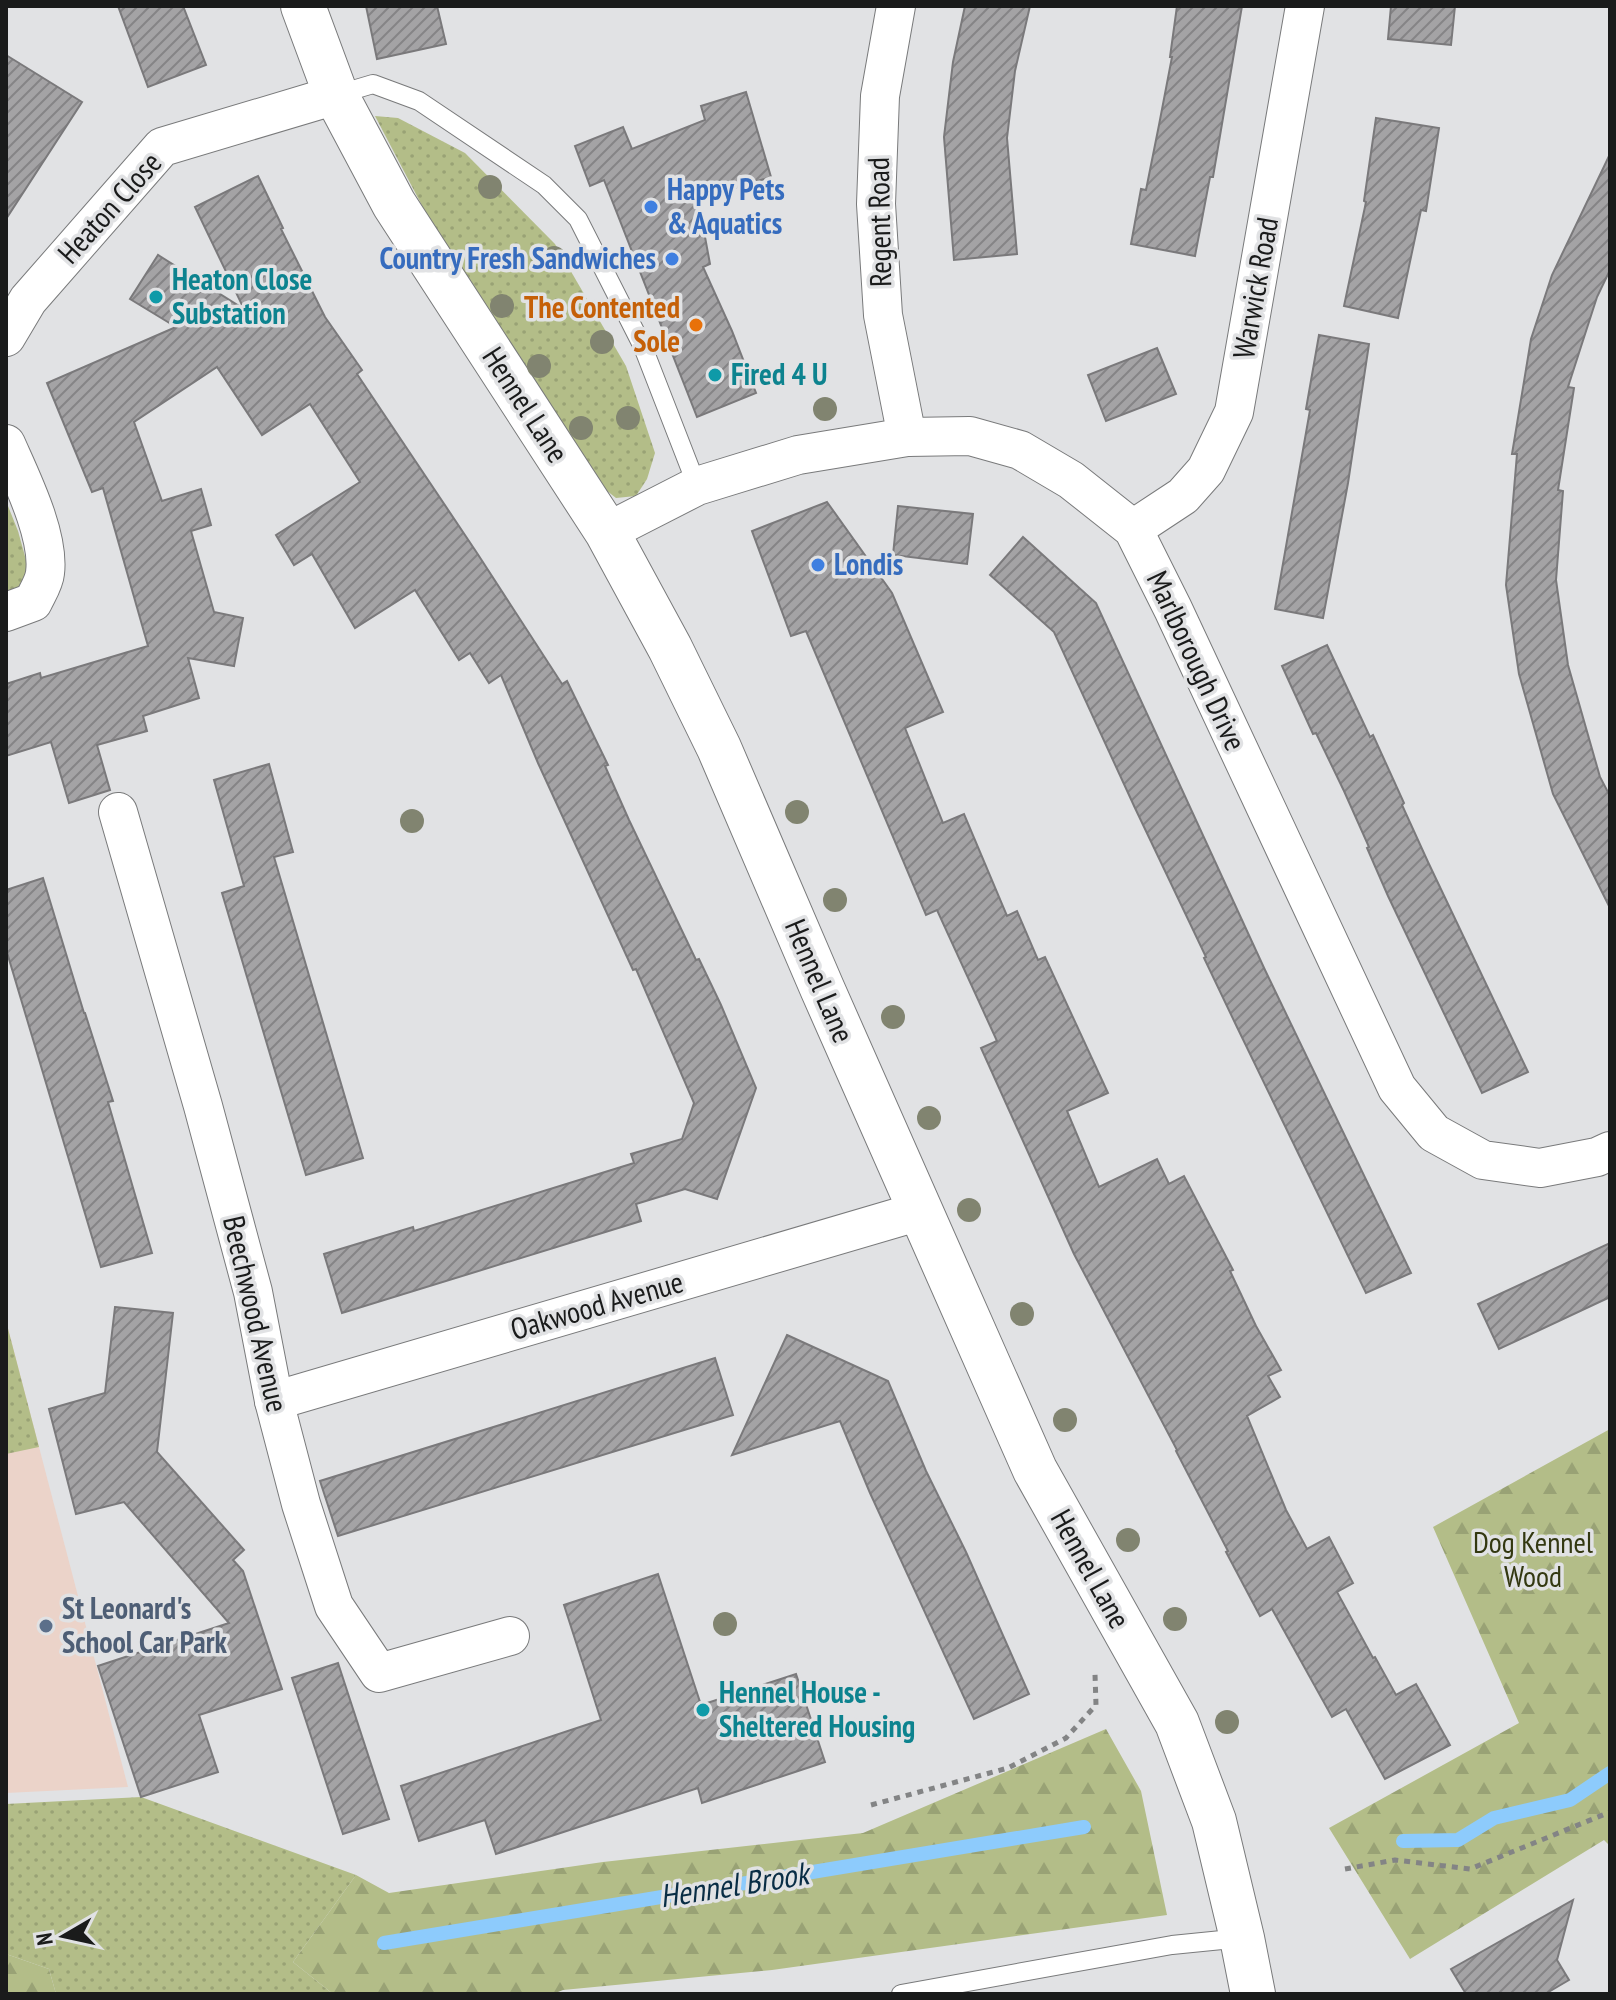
<svg xmlns="http://www.w3.org/2000/svg" width="1616" height="2000" viewBox="0 0 1616 2000" font-family="'PT Sans Narrow',sans-serif">
	<style>
		.education { fill: #ebd3c9 }
		.green { fill: url(#green-dots) }
		.forest { fill: url(#forest-firs) }
		.lines { fill: none; stroke-linecap: round; stroke-linejoin: round }
		.stream { stroke: #8dcbfc; stroke-width: 14 }
		.building { fill: url(#building-hatch); stroke: #7a797b; stroke-width: 2 }
		.service-casing { stroke: #797a7b; stroke-width: 20 }
		.minor-casing { stroke: #797a7b; stroke-width: 40 }
		.secondary-casing { stroke: #797a7b; stroke-width: 46 }
		.path { stroke: #838485; stroke-width: 5; stroke-dasharray: 6 6; stroke-linecap: butt }
		.service { stroke: #fff; stroke-width: 18 }
		.minor { stroke: #fff; stroke-width: 38 }
		.secondary { stroke: #fff; stroke-width: 44 }
		.tree { fill: #818470 }
		.shop-dot { fill: #3f7fe0; stroke: #e1e2e4; stroke-width: 3 }
		.culture-dot { fill: #0f9aa8; stroke: #e1e2e4; stroke-width: 3 }
		.food-dot { fill: #e8710a; stroke: #e1e2e4; stroke-width: 3 }
		.service-dot { fill: #5c6f8a; stroke: #e1e2e4; stroke-width: 3 }
		.labels { text-anchor: middle; stroke-width: 7; stroke-linejoin: round; paint-order: stroke }
		.shop-label { font-size: 30px; font-weight: bold; fill: #366cbe; stroke: #e1e2e4; text-anchor: start }
		.street-label { font-size: 30px; fill: #1a1b1b; stroke: #e1e2e4 }
		.culture-label { font-size: 30px; font-weight: bold; fill: #0d838f; stroke: #e1e2e4; text-anchor: start }
		.food-label { font-size: 30px; font-weight: bold; fill: #c56008; stroke: #e1e2e4; text-anchor: end }
		.park-label { font-size: 30px; fill: #333811; stroke: #e1e2e4 }
		.service-label { font-size: 30px; font-weight: bold; fill: #4e5e75; stroke: #e1e2e4; text-anchor: start }
		.water-label { font-size: 32px; font-style: italic; fill: #092d45; stroke: #e1e2e4 }
	</style>
	<defs>
		<pattern id="green-dots" width="8" height="8" patternUnits="userSpaceOnUse" patternTransform="scale(2)"><rect width="8" height="8" fill="#b3bd88"/><path d="M2 2h.1M6 6h.1" fill="none" stroke="#99a275" stroke-width="1.8" stroke-linecap="round"/></pattern>
		<pattern id="forest-firs" width="22" height="20" patternUnits="userSpaceOnUse" patternTransform="scale(2)"><rect width="22" height="20" fill="#b3bd88"/><path d="M5 1l3.5 6h-7zM16 11l3.5 6h-7z" fill="#99a275"/></pattern>
		<pattern id="building-hatch" width="6" height="6" patternUnits="userSpaceOnUse" patternTransform="scale(2)"><rect width="6" height="6" fill="#a4a3a5"/><path d="M-1 1l2-2M0 6l6-6M5 7l2-2" fill="none" stroke="#858486"/></pattern>
	</defs>
	<rect width="100%" height="100%" fill="#e1e2e4"/>
	<!-- education -->
	<path class="education" d="M6,1321L39,1447L128,1787L6,1793Z"/>
	<!-- green -->
	<g class="green">
		<path d="M375,116L398,118L465,153L555,244L626,366L655,453L647,479L636,496L616,498L597,483L429,219Z"/>
		<path d="M6,501L18,531L31,578L6,599Z"/>
		<path d="M6,1321L39,1447L6,1454Z"/>
		<path d="M141,1797L356,1875L293,1962L333,1994H56L49,1969L6,1954V1804Z"/>
	</g>
	<!-- forest -->
	<g class="forest">
		<path d="M1610,1429V1846L1604,1840L1410,1959L1329,1828L1519,1723L1433,1527Z"/>
		<path d="M1106,1729L1141,1791L1167,1915L772,1970L563,1990L553,1994H333L293,1962L356,1875L389,1893L603,1862L863,1833Z"/>
		<path d="M6,1954L49,1969L56,1994H6Z"/>
	</g>
	<g class="lines">
		<!-- stream -->
		<g class="stream">
			<path d="M1403,1841L1458,1840L1494,1818L1570,1800L1610,1773"/>
			<path d="M384,1943L1084,1827"/>
		</g>
	</g>
	<!-- building -->
	<g class="building">
		<path d="M118,6H183L206,65L148,87Z"/>
		<path d="M366,6H437L446,44L377,59Z"/>
		<path d="M965,6H1030L1015,71L1007,138L1017,254L954,260L944,137L953,62Z"/>
		<path d="M1177,6H1242L1213,177H1210L1195,256L1131,244L1141,189L1146,190L1159,125L1172,57H1170Z"/>
		<path d="M1391,6H1455L1451,45L1388,39Z"/>
		<path d="M6,55L82,102L6,219Z"/>
		<path d="M746,92L771,177L698,199L710,264L703,267L732,331L756,393L697,417L604,180L590,186L575,146L623,127L632,149L705,120L701,106Z"/>
		<path d="M1376,118L1439,128L1426,211L1421,210L1398,318L1344,306L1366,202L1364,201Z"/>
		<path d="M1610,154V270L1597,297L1568,387L1574,388L1558,490L1563,491L1556,580L1568,665L1600,777L1610,796V908L1553,794L1519,674L1506,585L1517,454H1512L1531,339L1552,275Z"/>
		<path d="M258,176L283,228L281,229L325,317L362,370L357,374L477,553L562,684L567,681L608,765L605,766L629,820L696,960L699,959L721,1005L756,1088L717,1199L685,1189L636,1204L641,1221L342,1313L324,1254L413,1227L414,1231L634,1163L631,1154L682,1139L694,1103L636,969L633,970L538,763L501,675L489,683L470,653L459,660L415,590L355,628L312,554L294,565L276,535L360,482L310,404L262,435L217,367L134,422L162,501L201,489L211,525L191,531L214,612L243,618L234,666L188,658L199,698L143,716L147,731L97,745L110,790L69,803L51,742L6,756V684L40,673L41,678L148,646L103,488L92,492L47,383L176,327L130,299L158,255L244,309L195,207Z"/>
		<path d="M1319,335L1369,344L1348,483L1323,618L1275,609L1310,410L1306,409Z"/>
		<path d="M1157,348L1176,394L1106,421L1088,375Z"/>
		<path d="M827,502L892,593L943,712L905,728L943,823L964,814L1007,916L1017,911L1038,960L1045,957L1108,1093L1067,1111L1099,1187L1157,1159L1169,1184L1184,1176L1233,1270L1230,1271L1256,1326L1281,1370L1268,1376L1280,1397L1247,1416L1286,1510L1307,1549L1329,1537L1353,1583L1337,1592L1373,1658L1375,1657L1396,1695L1416,1684L1450,1745L1385,1779L1346,1709L1332,1717L1272,1609L1260,1616L1226,1552L1228,1551L1176,1451L1177,1450L1074,1254L981,1048L997,1041L937,910L926,915L806,631L791,636L752,531Z"/>
		<path d="M898,506L973,514L967,564L893,555Z"/>
		<path d="M1023,537L1096,603L1265,970L1411,1273L1366,1293L1236,1025L1204,958L1206,957L1135,808L1054,632L990,575Z"/>
		<path d="M1327,645L1370,737L1373,735L1404,803L1402,805L1428,862L1528,1072L1482,1093L1388,896L1367,848L1369,847L1344,791L1316,733L1313,734L1282,666Z"/>
		<path d="M269,764L293,852L274,857L363,1158L306,1175L222,893L244,886L214,780Z"/>
		<path d="M43,878L84,1013H85L113,1101L108,1102L152,1253L101,1267L6,949V890Z"/>
		<path d="M1610,1243V1297L1499,1349L1478,1304Z"/>
		<path d="M115,1307L173,1313L157,1452L244,1550L233,1560L243,1571L282,1689L199,1715L218,1772L141,1797L98,1666L229,1623L124,1502L76,1514L49,1409L105,1393Z"/>
		<path d="M787,1335L888,1381L926,1471L966,1552L1029,1694L974,1719L870,1493L840,1421L732,1455Z"/>
		<path d="M715,1358L733,1415L338,1536L320,1481Z"/>
		<path d="M658,1574L701,1705L796,1674L825,1762L702,1803L698,1788L496,1854L485,1820L419,1841L401,1786L601,1720L564,1605Z"/>
		<path d="M338,1663L389,1819L343,1834L292,1678Z"/>
		<path d="M1573,1900L1557,1960L1569,1980L1545,1994H1466L1451,1969Z"/>
	</g>
	<g class="lines">
		<!-- service casing -->
		<g class="service-casing">
			<g id="service">
				<path d="M336,95L373,84L419,101L544,185L578,219L643,347L697,486"/>
				<path d="M901,1994L1172,1945L1242,1938"/>
			</g>
		</g>
		<!-- minor casing -->
		<g class="minor-casing">
			<g id="minor">
				<path d="M896,6L880,96L876,204L883,315L907,437"/>
				<path d="M6,337L28,300L162,147L336,95"/>
				<path d="M6,444C21,478 50,536 45,573C44,583 37,593 33,602L6,612"/>
				<path d="M1133,529L1183,496L1206,470L1234,412L1305,6"/>
				<path d="M607,532L697,486L798,455L907,437L970,436L1020,450L1071,480L1133,529L1173,609L1397,1088L1434,1133L1483,1160L1540,1168L1597,1157L1610,1151"/>
				<path d="M118,812L203,1106L253,1292L274,1401L301,1504L334,1606L379,1673L510,1636"/>
				<path d="M274,1401L920,1211"/>
			</g>
		</g>
		<!-- secondary casing -->
		<g class="secondary-casing">
			<path id="secondary" d="M303,6L336,95L394,204L607,532L670,648L719,748L822,988L1035,1470L1177,1723L1214,1821L1242,1938L1253,1994"/>
		</g>
		<!-- path -->
		<g class="path">
			<path d="M871,1805L1008,1768L1066,1738L1096,1705L1095,1674"/>
			<path d="M1345,1869L1395,1860L1470,1869L1610,1812"/>
		</g>
		<!-- service -->
		<use href="#service" class="service"/>
		<!-- minor -->
		<use href="#minor" class="minor"/>
		<!-- secondary -->
		<use href="#secondary" class="secondary"/>
	</g>
	<!-- trees -->
	<g class="tree">
		<circle cx="490" cy="187" r="12"/>
		<circle cx="554" cy="258" r="12"/>
		<circle cx="502" cy="306" r="12"/>
		<circle cx="602" cy="342" r="12"/>
		<circle cx="539" cy="366" r="12"/>
		<circle cx="825" cy="409" r="12"/>
		<circle cx="628" cy="418" r="12"/>
		<circle cx="581" cy="428" r="12"/>
		<circle cx="797" cy="812" r="12"/>
		<circle cx="412" cy="821" r="12"/>
		<circle cx="835" cy="900" r="12"/>
		<circle cx="893" cy="1017" r="12"/>
		<circle cx="929" cy="1118" r="12"/>
		<circle cx="969" cy="1210" r="12"/>
		<circle cx="1022" cy="1314" r="12"/>
		<circle cx="1065" cy="1420" r="12"/>
		<circle cx="1128" cy="1540" r="12"/>
		<circle cx="1175" cy="1619" r="12"/>
		<circle cx="725" cy="1624" r="12"/>
		<circle cx="1227" cy="1722" r="12"/>
	</g>
	<!-- markers -->
	<g class="shop-dot">
		<circle cx="651" cy="207" r="8"/>
		<circle cx="672" cy="259" r="8"/>
		<circle cx="818" cy="565" r="8"/>
	</g>
	<g class="culture-dot">
		<circle cx="156" cy="297" r="8"/>
		<circle cx="715" cy="375" r="8"/>
		<circle cx="703" cy="1710" r="8"/>
	</g>
	<circle class="food-dot" cx="696" cy="325" r="8"/>
	<circle class="service-dot" cx="46" cy="1626" r="8"/>
	<g class="labels">
		<!-- shop labels -->
		<g class="shop-label">
			<text x="667" y="200">Happy Pets<tspan x="667" dy="34">&amp; Aquatics</tspan></text>
			<text x="656" y="269" text-anchor="end">Country Fresh Sandwiches</text>
			<text x="834" y="575">Londis</text>
		</g>
		<!-- street labels -->
		<g class="street-label">
			<text transform="translate(110 208) rotate(-48)" y="10">Heaton Close</text>
			<text transform="translate(880 222) rotate(-91)" y="10">Regent Road</text>
			<text transform="translate(1256 288) rotate(-80)" y="10">Warwick Road</text>
			<text transform="translate(525 405) rotate(57)" y="10">Hennel Lane</text>
			<text transform="translate(1196 661) rotate(65)" y="10">Marlborough Drive</text>
			<text transform="translate(819 981) rotate(67)" y="10">Hennel Lane</text>
			<text transform="translate(597 1306) rotate(-16)" y="10">Oakwood Avenue</text>
			<text transform="translate(255 1314) rotate(77)" y="10">Beechwood Avenue</text>
			<text transform="translate(1090 1569) rotate(61)" y="10">Hennel Lane</text>
		</g>
		<!-- culture labels -->
		<g class="culture-label">
			<text x="172" y="290">Heaton Close<tspan x="172" dy="34">Substation</tspan></text>
			<text x="731" y="385">Fired 4 U</text>
			<text x="719" y="1703">Hennel House -<tspan x="719" dy="34">Sheltered Housing</tspan></text>
		</g>
		<!-- food labels -->
		<g class="food-label">
			<text x="680" y="318">The Contented<tspan x="680" dy="34">Sole</tspan></text>
		</g>
		<!-- park labels -->
		<g class="park-label">
			<text x="1533" y="1553">Dog Kennel<tspan x="1533" dy="34">Wood</tspan></text>
		</g>
		<!-- service labels -->
		<g class="service-label">
			<text x="62" y="1619">St Leonard's<tspan x="62" dy="34">School Car Park</tspan></text>
		</g>
		<!-- water labels -->
		<g class="water-label">
			<text transform="translate(734 1885) rotate(-9)" y="11">Hennel Brook</text>
		</g>
	</g>
	<!-- border -->
	<rect width="1616" height="2000" fill="none" stroke="#1a1b1b" stroke-width="16"/>
	<!-- north arrow -->
	<g transform="translate(64 1936) rotate(261)" stroke="#e1e2e4" stroke-width="6" paint-order="stroke">
	<path d="M0-6L14 30L0 20L-14 30Z" fill="#1a1b1b"/>
	<text y="-12" font-size="22" font-weight="bold" text-anchor="middle" fill="#1a1b1b">N</text>
	</g>
</svg>
